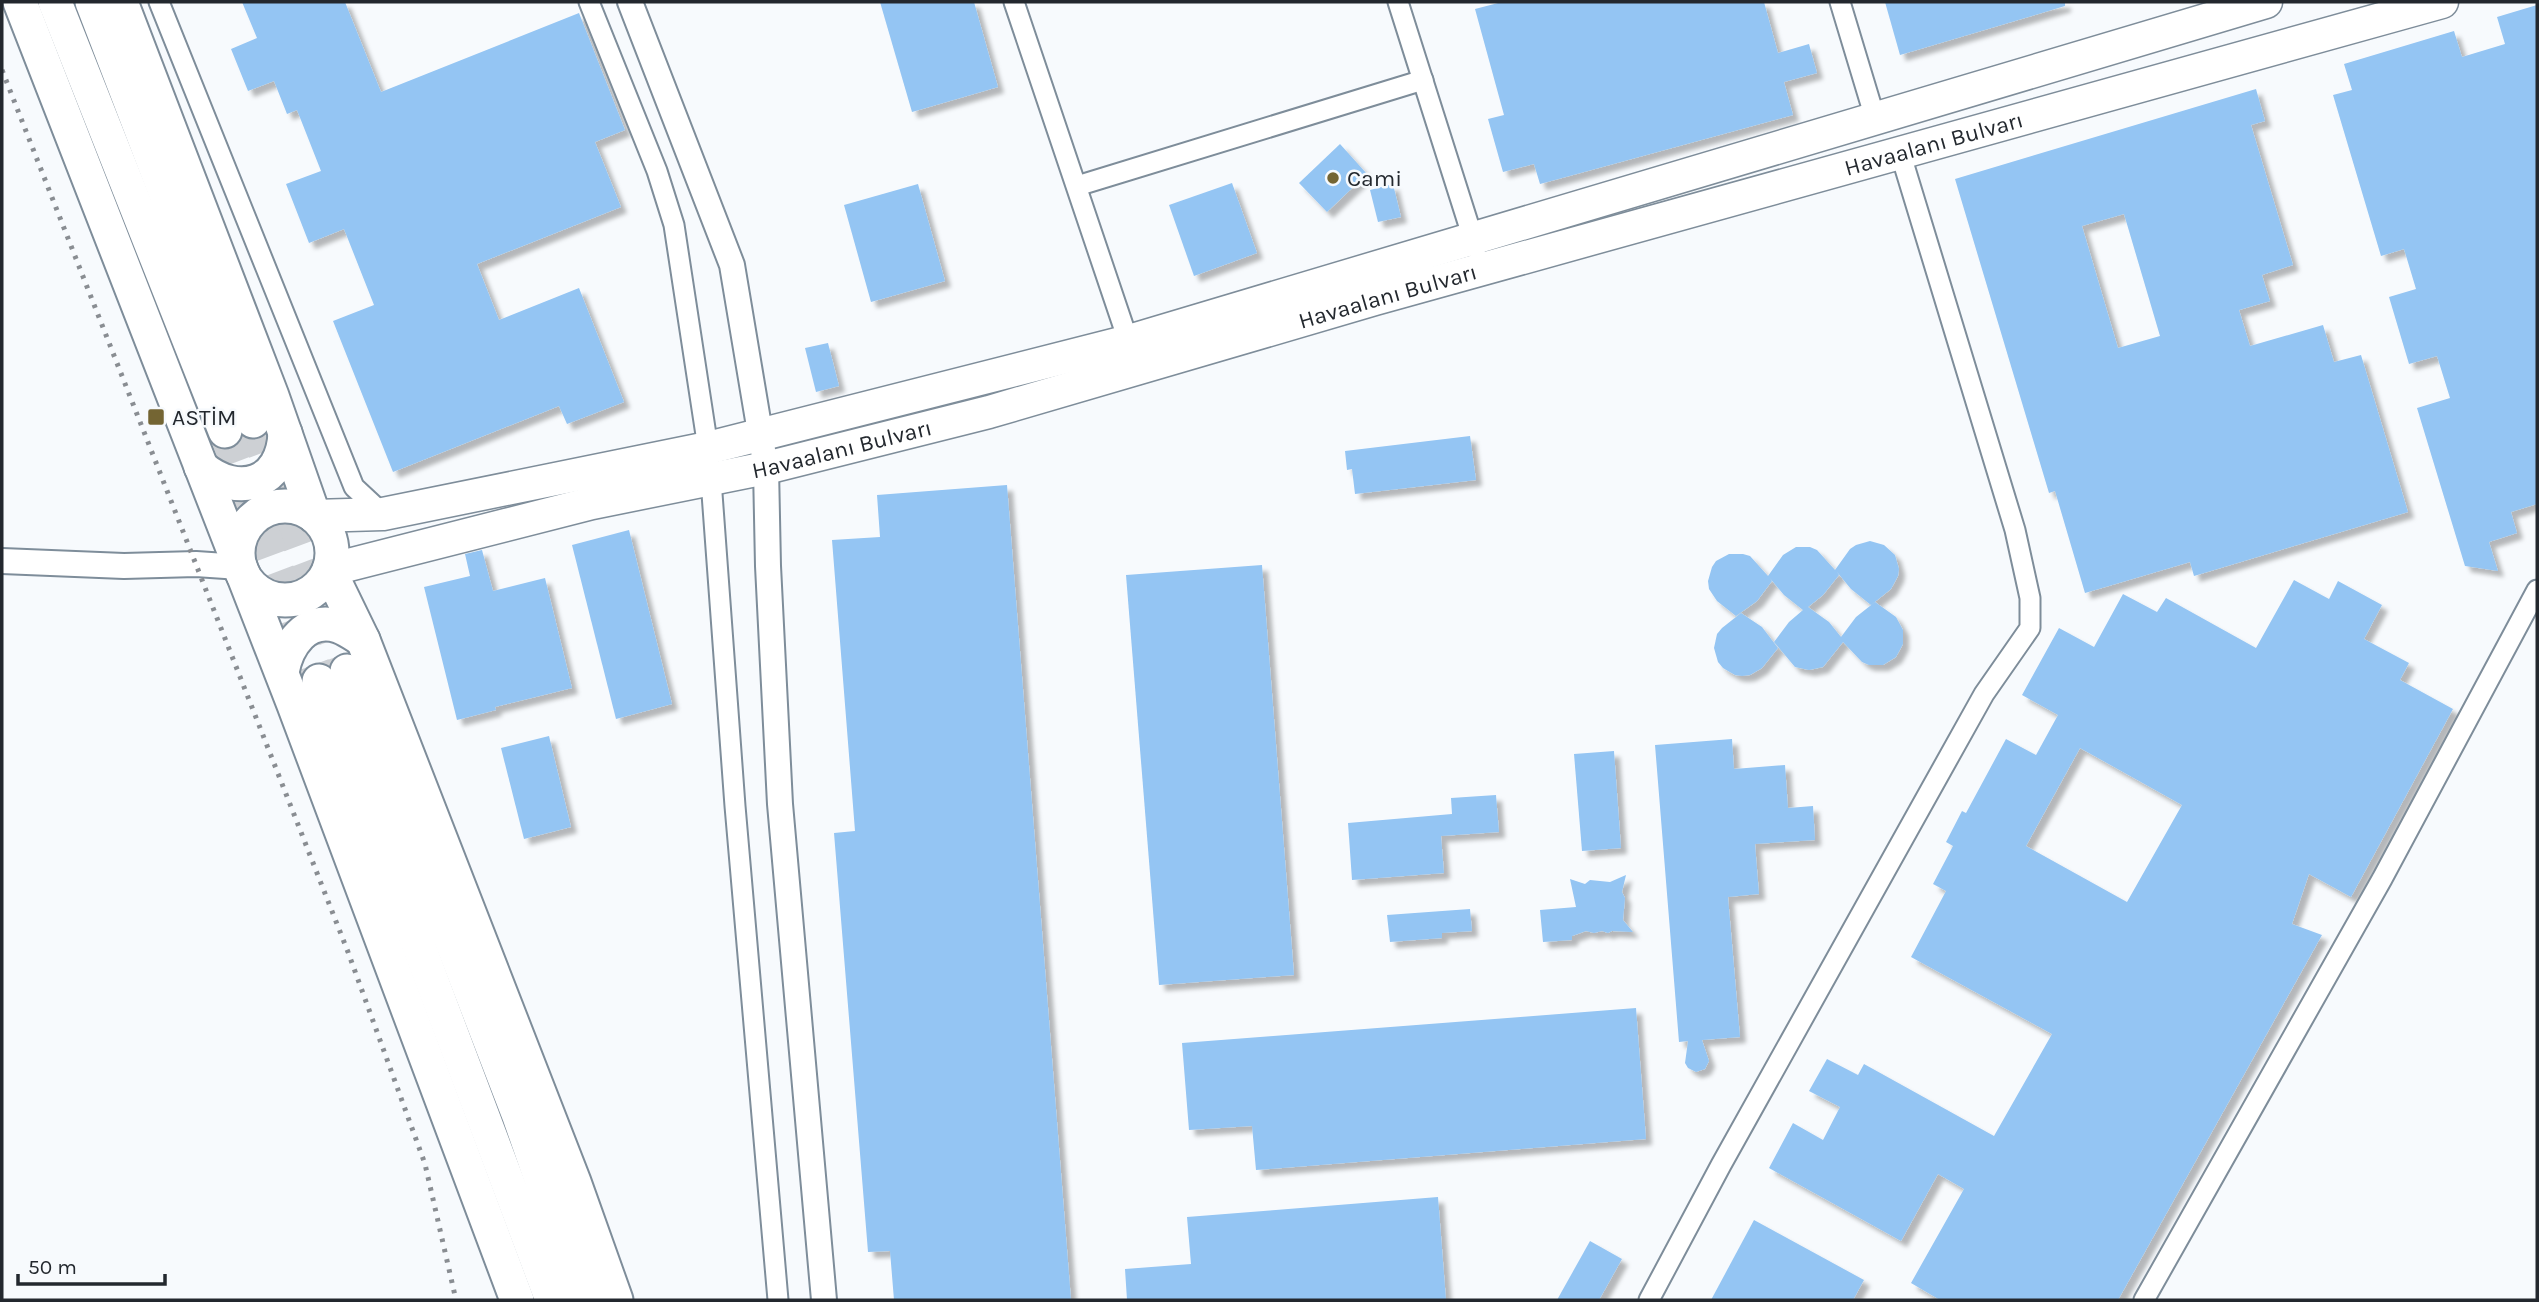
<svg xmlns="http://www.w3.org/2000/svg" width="2539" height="1302" viewBox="0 0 2539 1302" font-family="Karla,sans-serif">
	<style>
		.building { fill: #94c5f3; fill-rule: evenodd; filter: url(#shadow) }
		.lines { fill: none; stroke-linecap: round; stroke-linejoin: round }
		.trunk-tunnel { stroke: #cdd0d4; stroke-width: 33; stroke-dasharray: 33 17; stroke-linecap: butt }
		.minor-casing { stroke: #7e8d9a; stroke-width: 23 }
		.tertiary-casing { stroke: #7e8d9a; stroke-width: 28 }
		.primary-casing { stroke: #7e8d9a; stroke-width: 35 }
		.trunk-casing { stroke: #7e8d9a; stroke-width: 37 }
		.minor { stroke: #fff; stroke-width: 19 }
		.tertiary { stroke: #fff; stroke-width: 24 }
		.primary { stroke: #fff; stroke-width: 32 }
		.trunk { stroke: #fff; stroke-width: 33 }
		.rail { stroke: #898d92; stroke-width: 5; stroke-dasharray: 3.5 7; stroke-linecap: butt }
		.poi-dot { fill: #746533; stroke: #f7fafd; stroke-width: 2.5 }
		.labels { text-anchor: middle; stroke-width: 5; stroke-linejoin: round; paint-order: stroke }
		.street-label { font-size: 23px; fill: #23282e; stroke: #f7fafd }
		.poi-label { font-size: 23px; fill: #23282e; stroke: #f7fafd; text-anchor: start }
	</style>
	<defs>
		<filter id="shadow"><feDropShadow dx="6" dy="6" stdDeviation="2" flood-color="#0004"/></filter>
	</defs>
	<rect width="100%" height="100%" fill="#f7fafd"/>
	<!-- building -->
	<g class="building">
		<path d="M242,2H345L381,92L579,13L625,130L595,142L621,207L477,264L499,320L579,288L624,402L567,424L559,406L393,472L333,321L374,305L344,229L309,243L286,184L321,171L297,110L287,114L274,81L248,91L231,49L257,38Z"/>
		<path d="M880,2H974L998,87L912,112Z"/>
		<path d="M1502,2H1764L1778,53L1809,44L1817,73L1784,82L1793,115L1540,184L1534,164L1503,172L1488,119L1504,115L1475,9Z"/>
		<path d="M1885,2H2065V6L1900,55Z"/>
		<path d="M2537,5V504L2511,512L2517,533L2489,542L2498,571L2465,566L2417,408L2450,398L2437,356L2409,364L2389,297L2416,289L2404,249L2381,256L2333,95L2352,90L2344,64L2454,31L2462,57L2505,44L2497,17Z"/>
		<path d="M2256,89L2265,121L2251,125L2293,265L2262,275L2270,301L2239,310L2250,346L2323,325L2334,362L2361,355L2408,512L2194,576L2190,562L2085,593L2055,491L2049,493L1955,179ZM2124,214L2160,336L2118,348L2082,226Z"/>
		<path d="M1340,144L1367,174L1327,212L1299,183Z"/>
		<path d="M1232,183L1257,253L1194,276L1169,205Z"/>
		<path d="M918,184L945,281L871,302L844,205Z"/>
		<path d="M1393,184L1401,217L1378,222L1370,190Z"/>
		<path d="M828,343L839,386L816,392L805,348Z"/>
		<path d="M1470,436L1476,480L1355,494L1352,469L1347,470L1345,451Z"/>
		<path d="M1007,485L1071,1300H894L890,1251L868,1252L834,833L855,831L832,540L880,537L877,495Z"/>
		<path d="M629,530L672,704L616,719L572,545Z"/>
		<path d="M1870,541L1884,545L1895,555L1899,569L1898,576L1891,589L1871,605L1851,589L1837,572L1839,575L1823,595L1808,607L1829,622L1841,637L1856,617L1875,602L1896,617L1903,630V644L1896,657L1883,665H1869L1862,662L1843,642L1823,667L1809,670L1795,667L1774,642L1789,622L1803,610L1784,595L1769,577L1772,581L1757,601L1736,616L1717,601L1709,589L1708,581L1712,567L1716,561L1729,554H1743L1750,556L1768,576L1783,555L1796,547H1810L1817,550L1835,570L1850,549L1856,545Z"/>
		<path d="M482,550L493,591L545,578L572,688L495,707L496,710L457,720L424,587L470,576L465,554Z"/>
		<path d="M1262,565L1294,975L1159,985L1126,575Z"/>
		<path d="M2294,580L2329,599L2338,581L2382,605L2364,639L2409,663L2400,680L2453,709L2351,897L2309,874L2292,924L2322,935L2118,1300H1940L1911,1283L1964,1189L1938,1174L1901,1241L1769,1168L1793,1123L1823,1140L1840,1107L1809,1091L1827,1059L1858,1075L1864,1064L1994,1136L2052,1034L1911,957L1946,891L1933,884L1953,846L1946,842L1962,811L1966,813L2006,739L2036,755L2058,715L2022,695L2059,628L2094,647L2123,594L2157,612L2166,598L2256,648ZM2080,748L2182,805L2127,902L2026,846Z"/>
		<path d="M1741,613L1762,627L1778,648L1762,668L1750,675L1742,676L1735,675L1723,668L1718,662L1714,648L1717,634L1722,628Z"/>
		<path d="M549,736L571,827L524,839L501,748Z"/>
		<path d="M1732,739L1734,769L1785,765L1788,808L1813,806L1815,840L1755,844L1759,894L1728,897L1740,1037L1702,1040L1709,1061L1705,1069L1696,1072L1688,1068L1685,1063L1688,1041L1679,1042L1655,745Z"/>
		<path d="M1614,751L1621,848L1582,851L1574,754Z"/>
		<path d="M1496,795L1499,832L1441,836L1444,873L1352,880L1348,823L1452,814L1451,798Z"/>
		<path d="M1626,875L1622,892L1625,898L1623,920L1633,932L1612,931L1608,933L1602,931L1594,933L1586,931L1572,936V940L1543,942L1540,910L1576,907L1570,879L1585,884L1590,880L1610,882Z"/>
		<path d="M1470,909L1472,931L1442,933V938L1390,942L1387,915Z"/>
		<path d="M1636,1008L1646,1139L1256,1170L1252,1126L1189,1130L1182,1043Z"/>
		<path d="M1438,1197L1446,1300H1127L1125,1269L1191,1264L1187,1217Z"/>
		<path d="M1754,1220L1864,1280L1853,1300H1711Z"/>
		<path d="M1590,1241L1622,1259L1599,1300H1557Z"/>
	</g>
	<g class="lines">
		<!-- trunk-tunnel -->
		<g class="trunk-tunnel">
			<path d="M253,421L347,671"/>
			<path d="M225,431L319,681"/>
		</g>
		<!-- minor casing -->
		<g class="minor-casing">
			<g id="minor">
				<path d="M159,2L354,487L383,514"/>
				<path d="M589,2L657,171L674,225L708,448"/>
				<path d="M1014,2L1131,349"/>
				<path d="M1398,2L1476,248"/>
				<path d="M1840,2L1875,118"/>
				<path d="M1077,186L1423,80"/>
				<path d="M711,480L735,806L778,1300"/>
				<path d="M1649,1300L1721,1165L1984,694L2030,628V598L2015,530L1900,152"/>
				<path d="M2144,1300L2382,879L2537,590"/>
			</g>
		</g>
		<!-- tertiary casing -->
		<g class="tertiary-casing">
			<g id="tertiary">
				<path d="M630,2L732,265L766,468L768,566L780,804L824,1300"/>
				<path d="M2,561L124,566L196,564L240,567"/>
			</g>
		</g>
		<!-- primary casing -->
		<g class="primary-casing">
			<g id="primary">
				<path d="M314,516L383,514L708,448L1129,341L2266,2"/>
				<path id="s1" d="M329,570L592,503L766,468L989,412L1375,299L2442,2"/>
			</g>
		</g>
		<!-- trunk casing -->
		<g class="trunk-casing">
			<g id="trunk">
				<path d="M20,2L294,705L517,1300"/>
				<path d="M55,2L225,431"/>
				<path d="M92,2L253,421"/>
				<path d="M121,2L272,396L314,516"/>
				<path d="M201,467C239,499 283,484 285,433"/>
				<circle cx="285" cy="553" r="47"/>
				<path d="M329,570L363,640L574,1182L616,1300"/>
				<path d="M347,671L519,1116L583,1300"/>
				<path d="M282,672C287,645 306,616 338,626C347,629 355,635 363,640"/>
				<path d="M319,681L552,1300"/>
			</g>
		</g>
		<!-- minor -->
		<use href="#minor" class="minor"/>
		<!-- tertiary -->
		<use href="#tertiary" class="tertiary"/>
		<!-- primary -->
		<use href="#primary" class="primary"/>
		<!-- trunk -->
		<use href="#trunk" class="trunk"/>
		<!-- rail -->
		<path class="rail" d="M2,70L348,952L425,1164L456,1300"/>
	</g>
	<!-- markers -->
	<g class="poi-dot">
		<circle cx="1333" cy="178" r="7"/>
		<rect x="147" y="408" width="18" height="18" rx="3.5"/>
	</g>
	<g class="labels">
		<!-- street labels -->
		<g class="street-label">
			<text dy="8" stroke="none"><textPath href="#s1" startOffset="1661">Havaalanı Bulvarı</textPath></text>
			<text dy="8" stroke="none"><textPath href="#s1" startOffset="1094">Havaalanı Bulvarı</textPath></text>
			<text dy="8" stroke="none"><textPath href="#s1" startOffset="527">Havaalanı Bulvarı</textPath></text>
		</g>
		<!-- poi labels -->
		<g class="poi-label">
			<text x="1347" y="186">Cami</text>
			<text x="172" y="425">ASTİM</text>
		</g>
	</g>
	<!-- border -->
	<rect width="2539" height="1302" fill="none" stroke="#23282e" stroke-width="7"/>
	<!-- scale -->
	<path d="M18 1274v10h147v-10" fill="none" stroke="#23282e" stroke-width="3.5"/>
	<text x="28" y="1274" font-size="21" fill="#23282e" stroke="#f7fafd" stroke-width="5" paint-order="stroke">50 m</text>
</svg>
